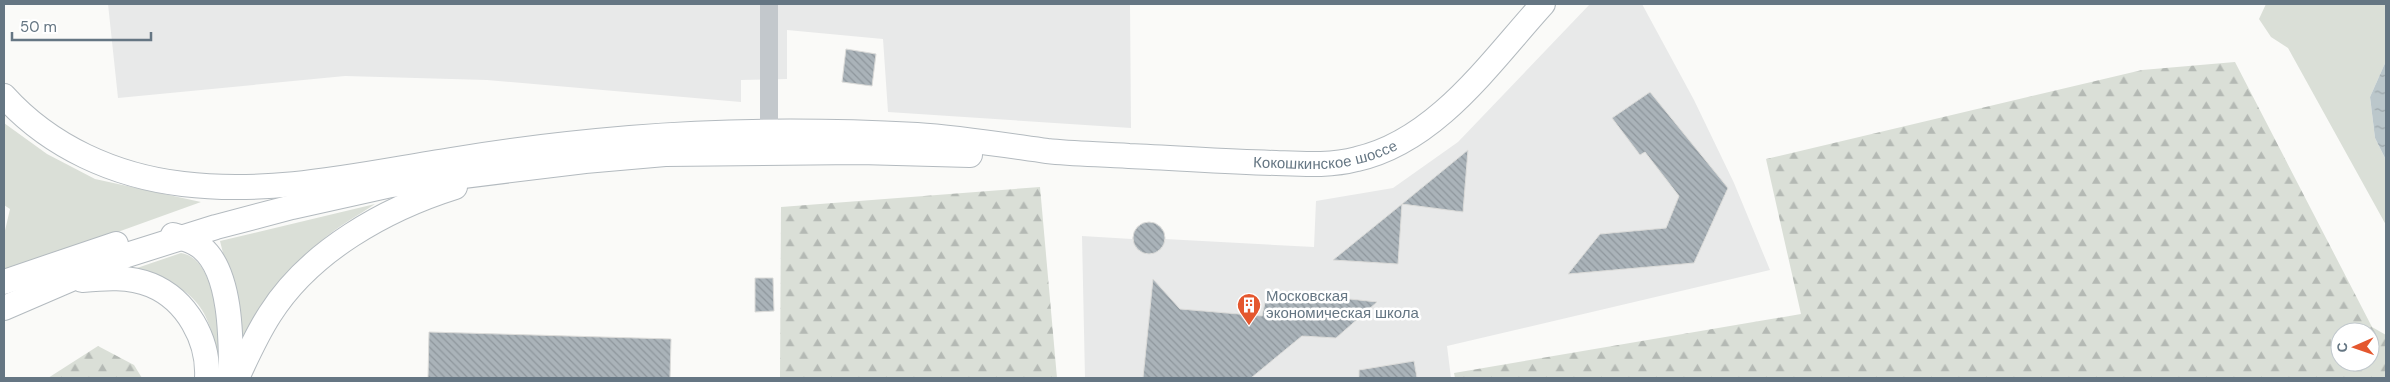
<svg xmlns="http://www.w3.org/2000/svg" width="2390" height="382" viewBox="0 0 2390 382" font-family="'DM Sans',sans-serif">
	<style>
		.built { fill: #e8e9e9 }
		.green { fill: #dadfd7 }
		.forest { fill: url(#forest-firs); fill-rule: evenodd }
		.water { fill: url(#water-ripples) }
		.building { fill: url(#building-back-hatch); stroke: #dcdcda }
		.lines { fill: none; stroke-linecap: round; stroke-linejoin: round }
		.secondary-casing { stroke: #b3babf; stroke-width: 26 }
		.street { stroke: #c3c8cc; stroke-width: 18 }
		.secondary { stroke: #fff; stroke-width: 24 }
		.labels { text-anchor: middle; stroke-width: 5; stroke-linejoin: round; paint-order: stroke }
		.street-label { font-size: 15px; fill: #657683; stroke: #fff }
		.poi-label { font-size: 15px; fill: #657683; stroke: #fff; text-anchor: start }
	</style>
	<defs>
		<pattern id="forest-firs" width="22" height="20" patternUnits="userSpaceOnUse" patternTransform="scale(1.25)"><rect width="22" height="20" fill="#dadfd7"/><path d="M5 1l3.5 6h-7zM16 11l3.5 6h-7z" fill="#b4b9b4"/></pattern>
		<pattern id="water-ripples" width="26" height="14" patternUnits="userSpaceOnUse" patternTransform="scale(1.25)"><rect width="26" height="14" fill="#bbc7cb"/><path d="M2 4q2-2 4 0t4 0M15 11q2-2 4 0t4 0" fill="none" stroke="#9ca6aa"/></pattern>
		<pattern id="building-back-hatch" width="6" height="6" patternUnits="userSpaceOnUse" patternTransform="scale(1.25)"><rect width="6" height="6" fill="#aab3b9"/><path d="M-1 5l2 2M0 0l6 6M5-1l2 2" fill="none" stroke="#8e969c"/></pattern>
	</defs>
	<rect width="100%" height="100%" fill="#fafaf8"/>
	<!-- built -->
	<g class="built">
		<path d="M108,4H1130L1131,128L888,112L883,39L787,30V79L741,80V102L487,80L345,76L118,98Z"/>
		<path d="M1590,4H1642L1694,100L1734,183L1770,270L1447,346L1451,378H1085L1082,236L1132,239L1136,228L1150,222L1162,229L1165,239L1314,247L1316,201L1393,188L1458,142Z"/>
	</g>
	<!-- green -->
	<g class="green">
		<path d="M2266,4H2386V61L2370,97L2375,138L2386,160V225L2288,48L2271,37L2259,19Z"/>
		<path d="M4,123L47,154L95,179L201,202L4,273V235L10,209L4,205Z"/>
		<path d="M375,204C357,216 337,227 321,241C289,268 258,305 240,343L235,301L220,241Z"/>
		<path d="M181,253C220,259 220,344 220,374C211,308 199,289 134,269Z"/>
	</g>
	<!-- forest -->
	<g class="forest">
		<path d="M2235,62L2372,327L2386,335V378H1455L1454,373L1801,314L1766,159L2142,70ZM2340,332H2370V362H2340Z"/>
		<path d="M1040,187L1057,378H780L781,207Z"/>
		<path d="M98,346L134,365L142,378H48Z"/>
	</g>
	<!-- water -->
	<path class="water" d="M2386,61V160L2375,138L2370,97Z"/>
	<!-- building -->
	<g class="building">
		<path d="M846,49L876,54L872,86L842,82Z"/>
		<path d="M1650,92L1728,188L1694,263L1568,274L1600,234L1666,228L1679,196L1645,152L1640,155L1612,118Z"/>
		<path d="M1468,150L1463,212L1402,204Z"/>
		<path d="M1402,204L1398,264L1333,260Z"/>
		<circle cx="1149" cy="238" r="16"/>
		<path d="M755,278H773L774,311L755,312Z"/>
		<path d="M1153,279L1180,309L1262,316L1268,290L1377,302L1336,338L1302,336L1251,378H1143Z"/>
		<path d="M429,332L671,339L670,378H428Z"/>
		<path d="M1414,361L1417,378H1359V370Z"/>
	</g>
	<g class="lines">
		<!-- secondary casing -->
		<g class="secondary-casing">
			<g id="secondary">
				<path id="s1" d="M4,96C50,147 115,176 183,184C274,195 362,174 451,160C510,150 571,143 630,138C725,130 822,130 917,135C961,138 1004,145 1047,151C1074,154 1102,154 1129,156C1178,158 1227,162 1276,163C1303,164 1331,166 1357,159C1437,141 1491,61 1543,4"/>
				<path d="M173,235C183,238 194,241 202,248C232,273 231,342 231,378"/>
				<path d="M82,280C105,278 129,276 151,285C187,300 209,340 207,378"/>
				<path d="M4,282L116,244"/>
				<path d="M4,308L127,255L216,227L292,207L391,185L585,161L665,154L860,152L970,155"/>
				<path d="M237,378C247,356 257,334 270,314C310,251 385,209 455,187"/>
			</g>
		</g>
		<!-- street -->
		<path class="street" d="M769,4V142"/>
		<!-- secondary -->
		<use href="#secondary" class="secondary"/>
	</g>
	<!-- icons -->
	<defs>
		<g id="building-pin" transform="scale(1.25)"><path d="M0 17L-7.5 6A9.5 9.5 0 1 1 7.5 6Z" fill="#e4572e" stroke="#fff"/><path d="M-4-6H4V6H1V3H-1V6H-4ZM-2.5-4.3h1.7v1.8h-1.7ZM.8-4.3h1.7v1.8H.8ZM-2.5-1h1.7V.8h-1.7ZM.8-1h1.7V.8H.8Z" fill="#fff"/></g>
	</defs>
	<g fill-rule="evenodd">
		<use href="#building-pin" x="1249" y="305"/>
	</g>
	<g class="labels">
		<!-- street labels -->
		<g class="street-label">
			<text dy="5" stroke="none"><textPath href="#s1" startOffset="1352">Кокошкинское шоссе</textPath></text>
		</g>
		<!-- poi labels -->
		<g class="poi-label">
			<text x="1266" y="301">Московская<tspan x="1266" dy="17">экономическая школа</tspan></text>
		</g>
	</g>
	<!-- border -->
	<rect width="2390" height="382" fill="none" stroke="#657683" stroke-width="10"/>
	<!-- north arrow -->
	<g transform="translate(2355 347) rotate(268)"><circle r="24" fill="#ffffff" stroke="#c1c8cd"/>
	<path d="M0-4L9 19L0 12L-9 19Z" fill="#e4572e"/>
	<text y="-8" font-size="14" font-weight="bold" text-anchor="middle" fill="#657683">С</text>
	</g>
	<!-- scale -->
	<path d="M12 32v8h139v-8" fill="none" stroke="#657683" stroke-width="2.5"/>
	<text x="20" y="32" font-size="15" fill="#657683" stroke="#ffffff" stroke-width="4" paint-order="stroke">50 m</text>
</svg>
